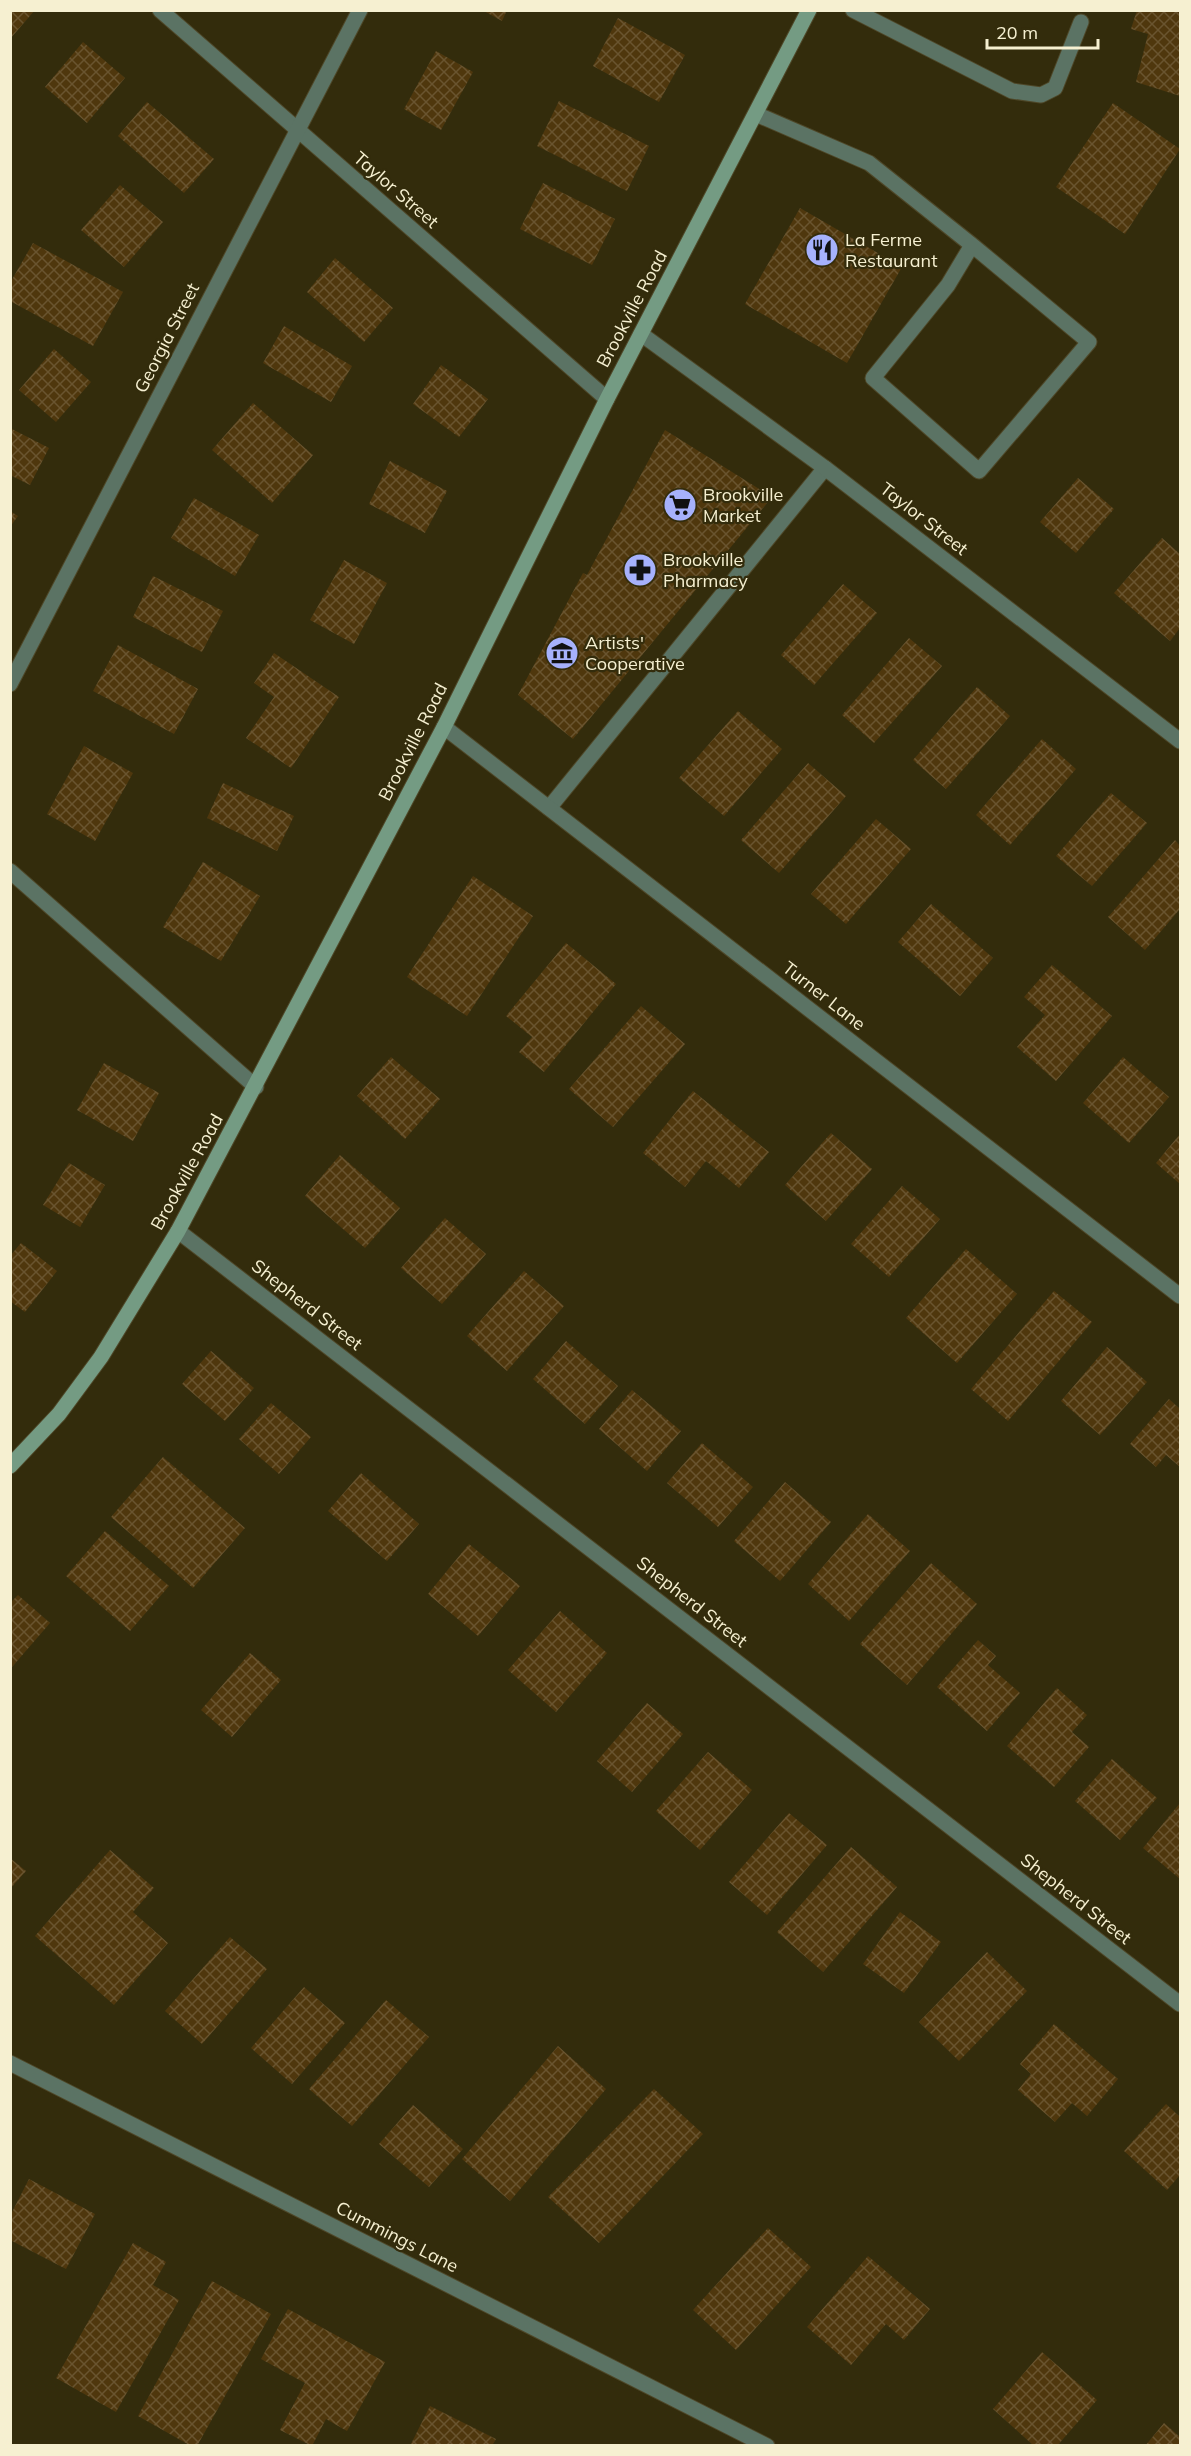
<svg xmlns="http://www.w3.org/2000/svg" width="1191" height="2456" viewBox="0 0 1191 2456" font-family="Mulish,sans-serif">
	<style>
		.building { fill: url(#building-cross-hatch) }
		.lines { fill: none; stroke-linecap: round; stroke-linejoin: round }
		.service-casing { stroke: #4e4728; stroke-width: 17 }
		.minor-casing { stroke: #4e4728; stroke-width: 17 }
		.secondary-casing { stroke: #4e4728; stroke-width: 17 }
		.service { stroke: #5b7364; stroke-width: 15 }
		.minor { stroke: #5b7364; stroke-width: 15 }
		.secondary { stroke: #749b83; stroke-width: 15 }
		.labels { text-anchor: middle; stroke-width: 4.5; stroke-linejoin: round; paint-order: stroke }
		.street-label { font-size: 18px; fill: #f6f0d1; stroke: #332c0c }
		.poi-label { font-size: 18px; fill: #f6f0d1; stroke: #332c0c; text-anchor: start }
	</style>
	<defs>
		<pattern id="building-cross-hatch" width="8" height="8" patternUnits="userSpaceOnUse" patternTransform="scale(1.5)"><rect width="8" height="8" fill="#4f370d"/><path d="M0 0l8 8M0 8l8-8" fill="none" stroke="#69542f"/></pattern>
	</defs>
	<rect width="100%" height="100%" fill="#332c0c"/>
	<!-- building -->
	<g class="building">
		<path d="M10,10H35L10,39Z"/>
		<path d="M482,10H507L502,21Z"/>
		<path d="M1137,10H1180V96L1136,82L1148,34L1131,29Z"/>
		<path d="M618,18L685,55L659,102L593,66Z"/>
		<path d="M83,42L125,78L87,123L45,87Z"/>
		<path d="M436,51L473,72L441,130L404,109Z"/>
		<path d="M559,101L649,146L627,191L537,146Z"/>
		<path d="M147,102L214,159L184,193L118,136Z"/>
		<path d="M1113,103L1180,149L1125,234L1056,187Z"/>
		<path d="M543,183L615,219L592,265L520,229Z"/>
		<path d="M120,185L163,222L124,267L81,230Z"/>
		<path d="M800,208L902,267L847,363L745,304Z"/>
		<path d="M33,243L123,292L93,346L10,301V283Z"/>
		<path d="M335,258L393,308L364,342L307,292Z"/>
		<path d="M284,326L352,366L331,402L263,363Z"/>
		<path d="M54,349L91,382L56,422L19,390Z"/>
		<path d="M441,365L488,399L459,437L413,404Z"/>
		<path d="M253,403L313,455L272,503L212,450Z"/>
		<path d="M10,428L49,448L30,485L10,475Z"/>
		<path d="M665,430L772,497L573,739L518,695L583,573L587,575Z"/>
		<path d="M390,461L447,491L425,533L369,504Z"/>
		<path d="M1078,478L1114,509L1076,553L1040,522Z"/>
		<path d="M194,498L259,535L235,576L171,538Z"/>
		<path d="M10,511L18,516L10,527Z"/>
		<path d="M1162,538L1180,554V628L1170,641L1114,593Z"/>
		<path d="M344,560L387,583L354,644L310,620Z"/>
		<path d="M153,576L223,611L202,652L133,617Z"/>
		<path d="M843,584L877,613L814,685L781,655Z"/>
		<path d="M909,638L942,666L874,743L842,715Z"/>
		<path d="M118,645L198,689L174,734L93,691Z"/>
		<path d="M274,653L339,697L291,768L246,738L274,697L254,683Z"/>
		<path d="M977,687L1010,716L946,789L913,760Z"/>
		<path d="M738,711L782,749L724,816L679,778Z"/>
		<path d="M1042,739L1076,769L1010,845L976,815Z"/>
		<path d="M84,746L133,773L95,841L47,814Z"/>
		<path d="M808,763L846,796L779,873L741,840Z"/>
		<path d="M223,783L294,816L277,851L207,818Z"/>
		<path d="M1111,793L1147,823L1092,886L1056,856Z"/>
		<path d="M876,819L911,849L846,924L811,894Z"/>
		<path d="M1175,840L1180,846V909L1145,950L1108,917Z"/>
		<path d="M203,862L260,896L221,961L163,927Z"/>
		<path d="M473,876L533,916L467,1016L407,977Z"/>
		<path d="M931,904L993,958L960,996L898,942Z"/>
		<path d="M566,943L616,984L544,1072L519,1052L532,1037L506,1016Z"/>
		<path d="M1052,965L1112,1016L1056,1081L1017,1047L1045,1015L1024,997Z"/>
		<path d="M641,1006L685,1044L613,1127L569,1089Z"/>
		<path d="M391,1057L440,1099L405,1139L357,1096Z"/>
		<path d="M1123,1057L1169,1097L1129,1143L1083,1103Z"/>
		<path d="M104,1063L159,1093L133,1141L77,1110Z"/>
		<path d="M693,1091L769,1152L739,1188L706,1161L685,1187L643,1153Z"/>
		<path d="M831,1133L872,1169L826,1221L785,1185Z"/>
		<path d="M1180,1134V1184L1156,1163Z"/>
		<path d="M340,1155L400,1208L365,1248L305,1196Z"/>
		<path d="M69,1163L105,1185L80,1227L43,1205Z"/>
		<path d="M902,1186L940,1219L889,1277L851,1244Z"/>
		<path d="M445,1218L486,1254L442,1304L401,1268Z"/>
		<path d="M21,1243L57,1271L25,1312L10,1301V1256Z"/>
		<path d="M966,1249L1017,1294L957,1363L906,1318Z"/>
		<path d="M524,1271L564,1306L507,1371L467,1336Z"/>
		<path d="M1054,1291L1092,1322L1008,1421L971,1389Z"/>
		<path d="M566,1341L618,1386L585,1424L533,1379Z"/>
		<path d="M1107,1347L1147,1382L1100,1435L1061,1401Z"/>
		<path d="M211,1351L254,1388L225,1421L182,1384Z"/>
		<path d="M632,1390L681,1431L647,1471L599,1429Z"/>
		<path d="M1169,1399L1180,1409V1467L1166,1455L1156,1467L1130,1444Z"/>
		<path d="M271,1403L311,1437L279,1474L239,1439Z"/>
		<path d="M702,1443L753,1487L718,1527L667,1483Z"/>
		<path d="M163,1457L245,1528L193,1588L111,1517Z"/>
		<path d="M361,1473L419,1524L387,1561L328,1511Z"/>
		<path d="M785,1482L831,1522L780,1581L734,1541Z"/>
		<path d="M868,1514L910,1551L849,1621L808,1584Z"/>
		<path d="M105,1531L169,1586L130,1631L66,1576Z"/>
		<path d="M469,1544L520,1586L478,1636L428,1594Z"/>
		<path d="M931,1563L977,1604L907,1685L860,1644Z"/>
		<path d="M18,1595L50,1623L12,1667L10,1603Z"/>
		<path d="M560,1611L607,1653L556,1712L508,1670Z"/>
		<path d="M978,1640L996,1656L988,1665L1020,1693L987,1731L937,1687Z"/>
		<path d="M250,1653L281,1680L232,1737L201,1710Z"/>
		<path d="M1057,1688L1087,1715L1072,1732L1089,1747L1054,1787L1007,1746Z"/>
		<path d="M647,1703L683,1734L632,1792L597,1761Z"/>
		<path d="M708,1752L752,1790L700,1850L656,1811Z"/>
		<path d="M1112,1759L1157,1798L1120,1840L1075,1801Z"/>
		<path d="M1180,1803V1879L1143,1848Z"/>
		<path d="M789,1813L827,1845L767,1915L729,1882Z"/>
		<path d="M851,1847L897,1887L823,1972L777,1932Z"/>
		<path d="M110,1850L154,1888L133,1912L168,1943L114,2005L35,1936Z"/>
		<path d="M10,1858L26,1871L10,1889Z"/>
		<path d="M900,1912L941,1942L904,1993L863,1964Z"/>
		<path d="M230,1937L267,1969L202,2044L165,2011Z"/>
		<path d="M987,1952L1027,1991L959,2061L919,2022Z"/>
		<path d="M304,1987L345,2023L292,2084L251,2048Z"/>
		<path d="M386,2000L429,2037L352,2126L309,2089Z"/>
		<path d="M1054,2024L1118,2079L1087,2116L1072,2103L1055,2122L1018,2090L1031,2074L1020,2064Z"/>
		<path d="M558,2046L606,2089L510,2201L462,2159Z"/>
		<path d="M654,2089L703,2134L599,2243L548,2197Z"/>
		<path d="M1166,2104L1180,2117V2175L1167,2190L1124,2151Z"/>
		<path d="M413,2105L463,2149L429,2187L379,2144Z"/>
		<path d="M29,2179L95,2214L66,2269L10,2240V2216Z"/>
		<path d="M768,2228L811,2267L736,2350L693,2310Z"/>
		<path d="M133,2243L166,2262L153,2285L179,2300L116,2412L56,2378Z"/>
		<path d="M868,2256L930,2309L904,2340L886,2324L851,2365L807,2327Z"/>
		<path d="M212,2281L271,2314L197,2446H191L138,2416Z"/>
		<path d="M288,2309L385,2362L347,2431L326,2419L312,2446L280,2430L305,2383L261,2359Z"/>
		<path d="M1042,2352L1097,2400L1057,2446H1034L993,2409Z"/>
		<path d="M430,2406L496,2439L492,2446H410Z"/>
		<path d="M1164,2423L1180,2437V2446H1145Z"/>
	</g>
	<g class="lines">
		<!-- service casing -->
		<g class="service-casing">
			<g id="service">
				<path d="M853,10L1012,91L1041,95L1055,88L1081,22"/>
				<path d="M756,114L869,163L972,245L1089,342L979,471L873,378L948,285L972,245"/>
				<path d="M549,808L825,468"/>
			</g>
		</g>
		<!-- minor casing -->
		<g class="minor-casing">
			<g id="minor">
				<path d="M160,10L607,399"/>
				<path d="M641,334L825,468L1180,741"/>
				<path d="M10,684L360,10"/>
				<path d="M444,727L1180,1296"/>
				<path d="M10,871L256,1087"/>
				<path d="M178,1231L1180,2004"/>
				<path d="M10,2063L767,2446"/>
			</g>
		</g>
		<!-- secondary casing -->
		<g class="secondary-casing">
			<path id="secondary" d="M10,1466L59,1414L101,1357L178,1231L444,727L607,399L809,10"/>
		</g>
		<!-- service -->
		<use href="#service" class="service"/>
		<!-- minor -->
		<use href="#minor" class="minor"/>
		<!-- secondary -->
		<use href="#secondary" class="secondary"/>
	</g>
	<!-- icons -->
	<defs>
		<g id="restaurant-disc" transform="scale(1.725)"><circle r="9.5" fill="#a6b1fc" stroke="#332c0c"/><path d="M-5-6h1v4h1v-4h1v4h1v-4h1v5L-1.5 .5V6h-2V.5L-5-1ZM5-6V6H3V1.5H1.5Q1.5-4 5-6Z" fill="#111"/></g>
		<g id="supermarket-disc" transform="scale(1.725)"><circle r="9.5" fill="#a6b1fc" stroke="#332c0c"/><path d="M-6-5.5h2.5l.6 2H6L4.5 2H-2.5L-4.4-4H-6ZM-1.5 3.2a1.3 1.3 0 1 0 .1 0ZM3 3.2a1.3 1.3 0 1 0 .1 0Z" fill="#111"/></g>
		<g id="pharmacy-disc" transform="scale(1.725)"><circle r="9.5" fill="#a6b1fc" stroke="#332c0c"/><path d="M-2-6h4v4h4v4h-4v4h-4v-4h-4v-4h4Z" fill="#111"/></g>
		<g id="museum-disc" transform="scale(1.725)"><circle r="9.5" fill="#a6b1fc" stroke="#332c0c"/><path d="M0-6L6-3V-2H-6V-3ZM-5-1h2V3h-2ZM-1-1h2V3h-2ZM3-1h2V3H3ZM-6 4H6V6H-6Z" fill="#111"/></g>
	</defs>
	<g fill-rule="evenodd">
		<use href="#restaurant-disc" x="822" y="250"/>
		<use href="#supermarket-disc" x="680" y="505"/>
		<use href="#pharmacy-disc" x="640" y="570"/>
		<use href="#museum-disc" x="562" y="653"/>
	</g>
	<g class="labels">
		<!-- street labels -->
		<g class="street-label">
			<text transform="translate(396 190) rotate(41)" y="6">Taylor Street</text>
			<text transform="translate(632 309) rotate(-62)" y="6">Brookville Road</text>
			<text transform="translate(167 338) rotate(-63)" y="6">Georgia Street</text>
			<text transform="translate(924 519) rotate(38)" y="6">Taylor Street</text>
			<text transform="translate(413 742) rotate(-63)" y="6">Brookville Road</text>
			<text transform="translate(824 996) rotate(38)" y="6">Turner Lane</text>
			<text transform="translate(187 1172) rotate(-61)" y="6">Brookville Road</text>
			<text transform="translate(307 1305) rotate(38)" y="6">Shepherd Street</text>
			<text transform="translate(692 1602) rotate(38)" y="6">Shepherd Street</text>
			<text transform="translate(1076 1899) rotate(38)" y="6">Shepherd Street</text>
			<text transform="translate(397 2237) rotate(27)" y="6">Cummings Lane</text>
		</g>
		<!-- poi labels -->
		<g class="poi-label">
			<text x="845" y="246">La Ferme<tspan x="845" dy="21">Restaurant</tspan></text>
			<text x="703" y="501">Brookville<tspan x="703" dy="21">Market</tspan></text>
			<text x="663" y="566">Brookville<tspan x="663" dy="21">Pharmacy</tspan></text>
			<text x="585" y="649">Artists'<tspan x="585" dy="21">Cooperative</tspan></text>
		</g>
	</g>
	<!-- border -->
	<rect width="1191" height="2456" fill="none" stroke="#f6f0d1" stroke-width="24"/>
	<!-- scale -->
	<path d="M987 39v9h111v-9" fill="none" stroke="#f6f0d1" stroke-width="3"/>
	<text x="996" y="39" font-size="18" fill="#f6f0d1" stroke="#332c0c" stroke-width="4.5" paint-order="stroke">20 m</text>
</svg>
